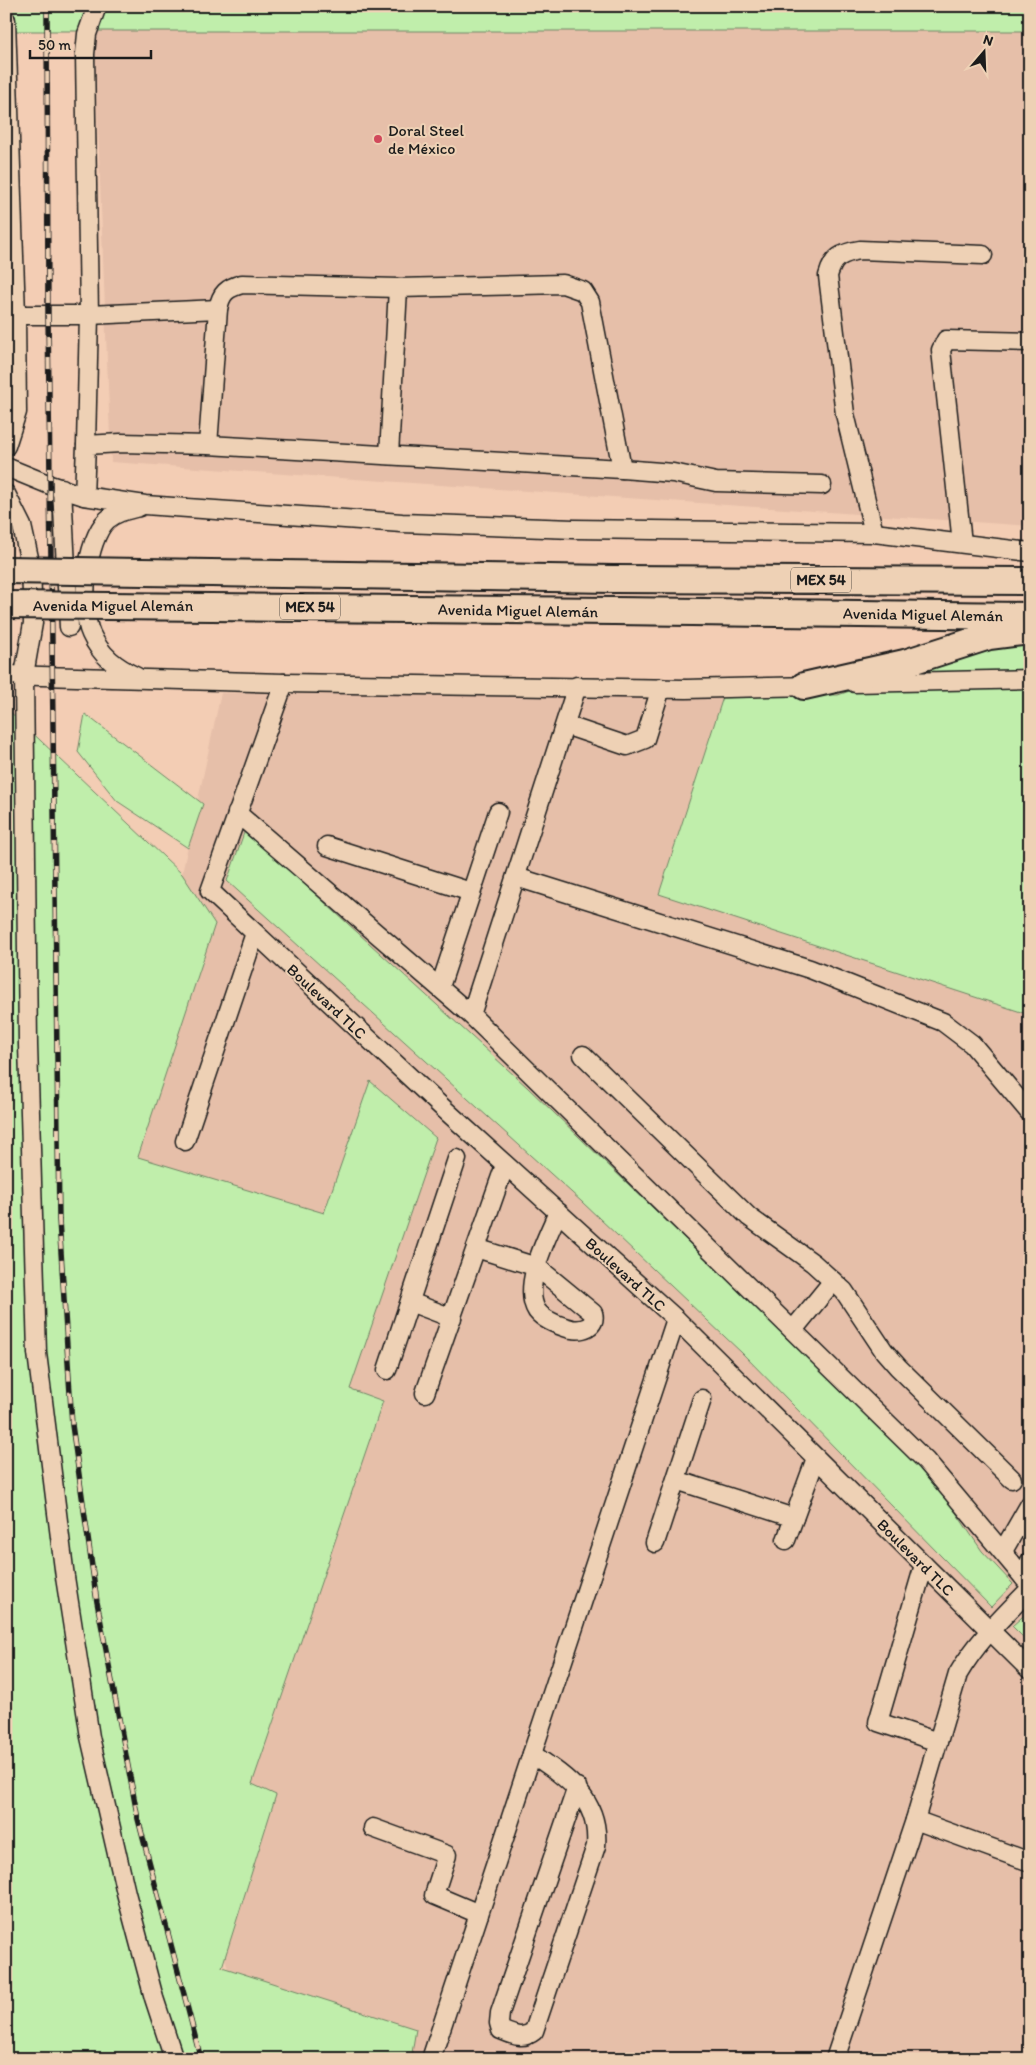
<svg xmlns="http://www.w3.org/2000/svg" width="1036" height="2065" viewBox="0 0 1036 2065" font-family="Itim,sans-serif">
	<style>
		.built { fill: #e6bfa9 }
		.green { fill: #c0eeab; stroke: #6e8564 }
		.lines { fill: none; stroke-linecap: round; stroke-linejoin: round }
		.minor-casing { stroke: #1c1c1c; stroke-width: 21 }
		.highway-casing { stroke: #1c1c1c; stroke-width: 30 }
		.minor { stroke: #eed1b5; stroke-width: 18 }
		.highway { stroke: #eed1b5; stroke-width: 26 }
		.rail-casing { stroke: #1c1c1c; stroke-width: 5.5 }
		.rail { stroke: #eed1b5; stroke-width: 4; stroke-dasharray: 11; stroke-linecap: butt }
		.highway-bridge-casing { stroke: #1c1c1c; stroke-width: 30; stroke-linecap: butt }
		.highway-bridge { stroke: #eed1b5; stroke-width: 26 }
		.poi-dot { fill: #d1495b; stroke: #eed1b5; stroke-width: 2 }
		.labels { text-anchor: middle; stroke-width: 4; stroke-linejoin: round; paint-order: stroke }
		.shield { fill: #eed1b5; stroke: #5b524a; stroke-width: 1 }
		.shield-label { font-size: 15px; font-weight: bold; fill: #1c1c1c }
		.poi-label { font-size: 16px; fill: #1c1c1c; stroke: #eed1b5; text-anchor: start }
		.street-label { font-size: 16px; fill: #1c1c1c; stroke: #eed1b5 }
	</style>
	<rect width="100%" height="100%" fill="#f3cdb4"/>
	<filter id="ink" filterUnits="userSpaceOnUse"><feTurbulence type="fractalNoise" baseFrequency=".02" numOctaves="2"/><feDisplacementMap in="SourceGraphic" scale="10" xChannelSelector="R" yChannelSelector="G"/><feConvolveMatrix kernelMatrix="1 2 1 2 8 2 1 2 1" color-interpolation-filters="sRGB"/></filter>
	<g filter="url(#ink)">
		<!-- built -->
		<g class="built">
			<path d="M94,27H1030V526L111,462Z"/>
			<path d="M1030,670V2059H253L179,1792L99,1117L182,874L221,693Z"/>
		</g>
		<!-- green -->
		<g class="green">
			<rect x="6" y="6" width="1024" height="25"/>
			<path d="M1030,640V1015L659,894L724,694L838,695L993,641Z"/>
			<path d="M6,708L182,874L215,924L138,1157L324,1213L370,1081L436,1138L350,1389L383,1401L252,1784L276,1795L222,1967L416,2029L411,2059H6Z"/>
			<path d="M85,714L203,804L188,848L117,801L78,752Z"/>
			<path d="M245,830L527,1087L929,1473L982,1551L1013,1584L991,1607L742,1353L582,1202L227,881Z"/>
			<path d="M1030,1610V1644L1012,1626Z"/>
		</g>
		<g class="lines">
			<!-- minor casing -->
			<g class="minor-casing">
				<g id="minor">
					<path d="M6,20L16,315L17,412L6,446"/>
					<path d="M16,315H89L218,309"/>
					<path d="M86,445L89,315L85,54L87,34L97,6"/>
					<path d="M208,445L218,309C221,293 227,288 242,284L398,288L563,284L583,291L590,302L622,469"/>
					<path d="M389,455L398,288"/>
					<path d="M6,467L50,485L84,496L145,505L402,523L574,529L874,533L1030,552"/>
					<path d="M62,488L69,627"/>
					<path d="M6,494L22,526L31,567L33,623L24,675L28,1045L37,1353L65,1577L90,1737L126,1893L154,1998L174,2059"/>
					<path d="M84,496L86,445L121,443L208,445L622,469L673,473L716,482L822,485"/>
					<path d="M874,533L845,414L828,276C833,257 842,253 860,250L983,255"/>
					<path d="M962,543L941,350L946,340L1030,342"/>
					<path d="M6,675L284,683L686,689L814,686"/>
					<path d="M137,677C116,667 101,656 91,634C79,608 86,540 107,520C116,512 127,510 139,507"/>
					<path d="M284,683L210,891L443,1108L676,1319L1030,1670"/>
					<path d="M855,683L1030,679"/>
					<path d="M565,725L627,746L645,739L661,688"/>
					<path d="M237,813L471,1015L926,1461L1030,1585"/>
					<path d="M327,846L471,892"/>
					<path d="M516,877L810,969L943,1022L972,1044L1030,1113"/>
					<path d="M440,987L498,812"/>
					<path d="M471,1015L577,686"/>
					<path d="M583,1055L749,1217L813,1263L844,1291L884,1351L898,1367L1012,1479"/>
					<path d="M185,1141L255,933"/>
					<path d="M476,1248L537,1267L593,1313C597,1327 582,1331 571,1329C560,1326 544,1320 537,1311C521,1286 548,1236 558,1212"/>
					<path d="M410,1302L452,1318"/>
					<path d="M793,1330L833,1281"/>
					<path d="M387,1370L457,1159"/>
					<path d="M425,1393L505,1165"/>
					<path d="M676,1480L794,1518"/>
					<path d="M786,1540L816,1458"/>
					<path d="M655,1543L702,1399"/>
					<path d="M1003,1551L1030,1504"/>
					<path d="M924,1565L878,1722L938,1742"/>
					<path d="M1024,1578L1030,1561"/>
					<path d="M532,1754C566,1777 600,1799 596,1846L534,2031C523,2040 513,2035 501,2030L499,2023L500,2013L577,1787"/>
					<path d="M915,1820L1030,1862"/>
					<path d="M373,1828L447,1855L434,1895L479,1914"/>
					<path d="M431,2059L676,1319"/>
					<path d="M835,2059L915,1820L958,1674C977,1641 1004,1616 1030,1589"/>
				</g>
			</g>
			<!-- highway casing -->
			<g class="highway-casing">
				<g id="highway">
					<path d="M613,579L1030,581"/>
					<path d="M614,611L1030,616"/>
					<path d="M804,686L905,663L989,636L1030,631"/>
				</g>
			</g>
			<!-- minor -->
			<use href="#minor" class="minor"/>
			<!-- highway -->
			<use href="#highway" class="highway"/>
			<!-- rail casing -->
			<g class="rail-casing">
				<path id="rail" d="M47,6L48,315L59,1220L72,1425L97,1602L138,1819L201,2059"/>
			</g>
			<!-- rail -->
			<use href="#rail" class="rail"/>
			<!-- highway-bridge casing -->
			<g class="highway-bridge-casing">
				<g id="highway-bridge">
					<path d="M6,570L613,579"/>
					<path d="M6,605L614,611"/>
				</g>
			</g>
			<!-- highway-bridge -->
			<use href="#highway-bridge" class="highway-bridge"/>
		</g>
	</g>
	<!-- markers -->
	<circle class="poi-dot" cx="378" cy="139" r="5"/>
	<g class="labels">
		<!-- shield labels -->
		<g class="shield">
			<rect x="791" y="567.5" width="60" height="25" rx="4"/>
			<rect x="280" y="594.5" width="60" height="25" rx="4"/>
		</g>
		<g class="shield-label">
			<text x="821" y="585">MEX 54</text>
			<text x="310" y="612">MEX 54</text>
		</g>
		<!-- poi labels -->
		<g class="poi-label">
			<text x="388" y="136">Doral Steel<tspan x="388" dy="18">de México</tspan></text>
		</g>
		<!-- street labels -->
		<g class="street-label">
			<text x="113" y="611">Avenida Miguel Alemán</text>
			<text transform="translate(518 610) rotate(1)" y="6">Avenida Miguel Alemán</text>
			<text transform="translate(923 614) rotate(1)" y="6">Avenida Miguel Alemán</text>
			<text transform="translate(327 1001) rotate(43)" y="6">Boulevard TLC</text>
			<text transform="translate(626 1274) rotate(42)" y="6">Boulevard TLC</text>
			<text transform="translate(916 1557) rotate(45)" y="6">Boulevard TLC</text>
		</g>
	</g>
	<!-- margin -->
	<rect width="1036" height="2065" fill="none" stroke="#eed1b5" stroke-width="25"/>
	<rect x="12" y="12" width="1011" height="2040" fill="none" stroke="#1c1c1c" stroke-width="2" filter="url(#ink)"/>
	<!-- north arrow -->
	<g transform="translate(984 52) rotate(19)" stroke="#eed1b5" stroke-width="4" paint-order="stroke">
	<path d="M0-4L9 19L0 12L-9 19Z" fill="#1c1c1c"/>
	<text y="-8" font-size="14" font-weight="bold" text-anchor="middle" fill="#1c1c1c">N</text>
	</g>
	<!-- scale -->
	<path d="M30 50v8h121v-8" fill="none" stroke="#1c1c1c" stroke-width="2.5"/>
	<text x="38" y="50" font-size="15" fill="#1c1c1c" stroke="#eed1b5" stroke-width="4" paint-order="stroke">50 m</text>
</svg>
